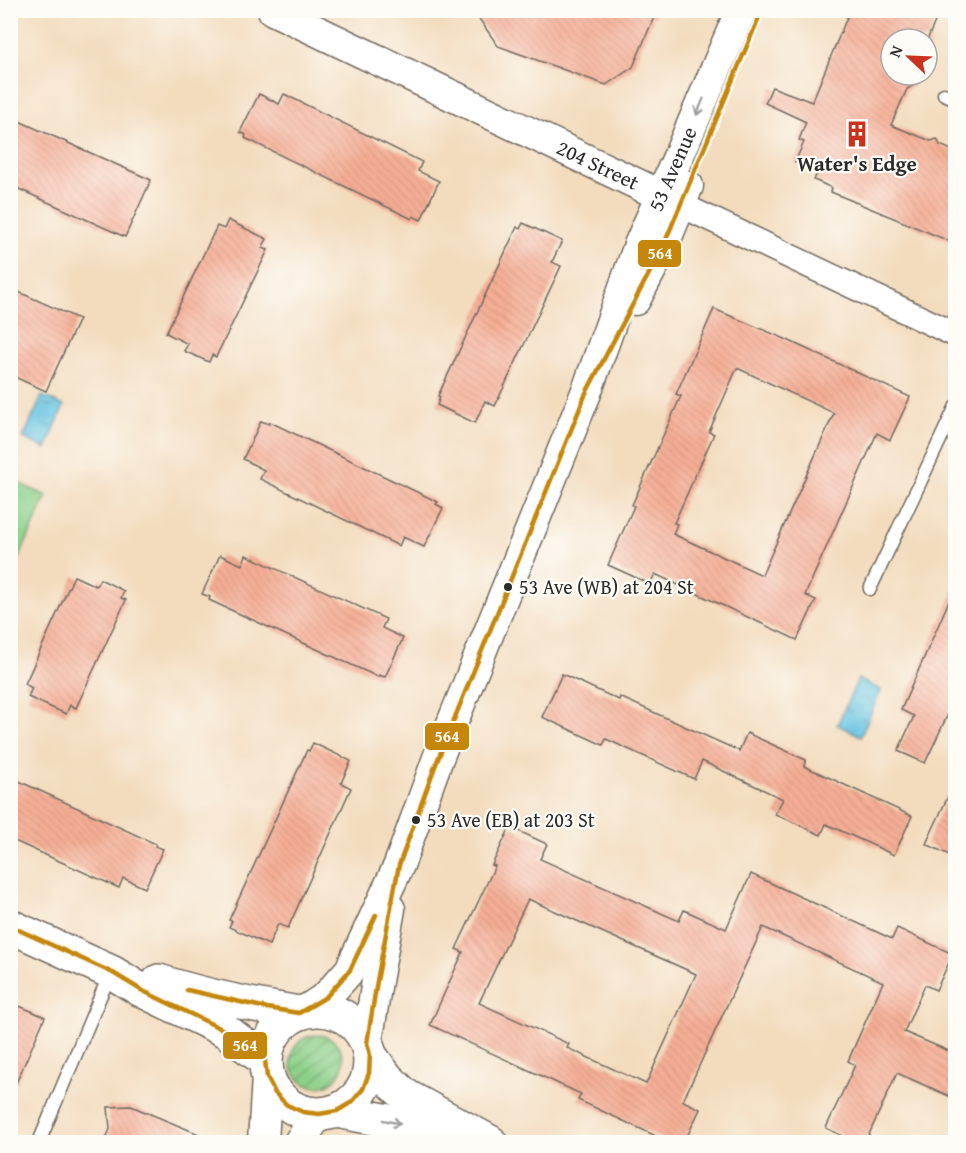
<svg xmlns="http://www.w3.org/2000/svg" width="966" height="1153" viewBox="0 0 966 1153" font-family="'Gentium Book Plus',serif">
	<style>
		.garden { fill: url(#garden-furrows); stroke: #5c7e5a; stroke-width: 1.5 }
		.pitch { fill: #8dd089; stroke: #5c7e5a; stroke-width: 1.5 }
		.water { fill: url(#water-ripples); stroke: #467685; stroke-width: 1.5 }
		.building { fill: url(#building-back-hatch); fill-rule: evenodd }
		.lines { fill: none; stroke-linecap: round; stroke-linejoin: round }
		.service-casing { stroke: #71695e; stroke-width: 15 }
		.minor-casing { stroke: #71695e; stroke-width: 27 }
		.tertiary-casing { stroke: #71695e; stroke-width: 33 }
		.secondary-casing { stroke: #71695e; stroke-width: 36 }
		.service { stroke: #fff; stroke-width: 12 }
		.minor { stroke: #fff; stroke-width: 24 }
		.tertiary { stroke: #fff; stroke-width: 30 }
		.secondary { stroke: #fff; stroke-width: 33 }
		.bus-1-casing { stroke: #fdfcf7; stroke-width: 9 }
		.bus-1 { stroke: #c4870b; stroke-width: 4.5 }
		.oneway { stroke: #a0a0a0 }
		.bus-dot { fill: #2b2b2b; stroke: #fdfcf7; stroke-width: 2 }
		.labels { text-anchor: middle; stroke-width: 4.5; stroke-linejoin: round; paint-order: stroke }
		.bus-label { font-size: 20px; fill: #2b2b2b; stroke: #fdfcf7; text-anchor: start }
		.poi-label { font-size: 21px; font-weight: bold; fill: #2b2b2b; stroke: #fdfcf7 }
		.street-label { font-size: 21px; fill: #2b2b2b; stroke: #fdfcf7 }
		.line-badge { stroke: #fdfcf7; stroke-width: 2 }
		.badge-label { font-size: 16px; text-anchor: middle; font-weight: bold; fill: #fff }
	</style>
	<defs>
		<pattern id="garden-furrows" width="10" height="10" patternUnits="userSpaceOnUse" patternTransform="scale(1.5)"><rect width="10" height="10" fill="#8dd089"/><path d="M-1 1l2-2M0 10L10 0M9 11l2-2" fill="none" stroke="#73a970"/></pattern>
		<pattern id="water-ripples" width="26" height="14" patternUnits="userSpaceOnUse" patternTransform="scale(1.5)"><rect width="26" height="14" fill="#60c0df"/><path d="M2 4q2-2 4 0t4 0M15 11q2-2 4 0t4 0" fill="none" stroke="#4f9cb5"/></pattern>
		<pattern id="building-back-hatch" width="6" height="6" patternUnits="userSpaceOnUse" patternTransform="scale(1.5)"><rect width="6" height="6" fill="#f6ae95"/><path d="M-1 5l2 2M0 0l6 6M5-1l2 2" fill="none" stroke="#d39681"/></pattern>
	</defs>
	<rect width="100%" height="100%" fill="#fdfcf7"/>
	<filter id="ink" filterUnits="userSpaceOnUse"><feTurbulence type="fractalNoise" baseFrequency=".0167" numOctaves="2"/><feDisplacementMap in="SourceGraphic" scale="12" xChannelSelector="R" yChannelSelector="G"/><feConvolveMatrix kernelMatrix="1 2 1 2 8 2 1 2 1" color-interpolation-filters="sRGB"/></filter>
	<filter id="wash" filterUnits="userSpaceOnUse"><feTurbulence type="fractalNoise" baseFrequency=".008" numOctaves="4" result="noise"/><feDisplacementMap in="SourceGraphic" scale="24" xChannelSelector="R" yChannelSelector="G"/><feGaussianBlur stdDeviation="1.35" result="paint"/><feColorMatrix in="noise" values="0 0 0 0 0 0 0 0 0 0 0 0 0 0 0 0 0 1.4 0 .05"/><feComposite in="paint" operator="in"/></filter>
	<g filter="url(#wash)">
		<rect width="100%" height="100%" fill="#f3dcbe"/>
		<!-- garden -->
		<circle class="garden" cx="317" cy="1061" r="26"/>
		<!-- pitch -->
		<path class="pitch" d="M11,480L47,496L19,558L11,554Z"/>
		<!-- water -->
		<g class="water">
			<path d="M42,396L64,406L46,449L23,438Z"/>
			<path d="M858,679L881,690L861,736L837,725Z"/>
		</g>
		<g id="blocks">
			<!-- building -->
			<g class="building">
				<path d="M473,10H657L633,67L606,85L498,46Z"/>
				<path d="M850,10H921L937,17L928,38L931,46L927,48V39H891V75H913L912,77L914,85L907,89L891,125L931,141L937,139L940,145L956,152V244L831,192L832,188L814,180L818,171L795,162L804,142L799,140L806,122L765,103L772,87L812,102Z"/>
				<path d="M259,94L279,104L284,94L422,162L418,171L439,181L421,220L413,216L412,219L245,138L246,135L240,132Z"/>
				<path d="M10,117L151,180L125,237L10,185Z"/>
				<path d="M228,220L267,239L262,248L268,250L216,357L212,355L209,362L184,351L188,344L166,333L217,226L224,229Z"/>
				<path d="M523,223L562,241L552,262L561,266L495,406L485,401L475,423L437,405L440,397L438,396L517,227L520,229Z"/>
				<path d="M10,288L79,319L46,391L10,375Z"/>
				<path d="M714,309L783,338L910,397L890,440L877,433L805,595L816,600L797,640L655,574L650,584L608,565L634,506L632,505L681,396L676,394ZM737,368L834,413L762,575L673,534L677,524L674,523L714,434L709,432Z"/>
				<path d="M261,421L269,424L270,422L438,502L436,504L443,508L424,547L403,537L399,546L260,479L264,470L243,459Z"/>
				<path d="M220,555L242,565L246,555L386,619L382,628L403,638L385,677L379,675L378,677L209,600L210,597L202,594Z"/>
				<path d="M74,576L96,586L100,579L124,591L121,598L126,600L76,708L70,705L66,714L28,697L32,688L25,684Z"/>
				<path d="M956,585V697L925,763L898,751L914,716L901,710Z"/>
				<path d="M562,674L619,700L620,697L739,751L747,733L806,760L804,766L912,816L894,855L826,824L821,835L775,814L783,799L702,761L694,779L606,739L603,745L542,717Z"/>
				<path d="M313,743L351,761L341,783L351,788L288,928L278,924L269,945L229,927L232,921L229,920L307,750L309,751Z"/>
				<path d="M10,777L156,844L155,846L163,849L145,888L123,878L119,888L10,839Z"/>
				<path d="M956,779V858L926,844Z"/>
				<path d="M510,827L547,844L540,859L679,921L684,910L726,929L751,874L892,939L897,928L953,954L936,990L925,985L904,1032L956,1054V1099L897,1073L865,1143H857L826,1128L855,1065L848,1061L883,982L763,927L683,1101L700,1109L684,1143H671L578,1100L581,1094L430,1025L463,952L456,949L495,866L492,865ZM528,899L696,974L646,1084L567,1048L569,1044L479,1003Z"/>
				<path d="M10,1002L45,1017L10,1097Z"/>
				<path d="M131,1106L218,1142V1143H104L110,1129L108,1107Z"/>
			</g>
		</g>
	</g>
	<g filter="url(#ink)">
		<use href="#blocks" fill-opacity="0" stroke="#71695e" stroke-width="1.5"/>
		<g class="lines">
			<!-- service casing -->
			<g class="service-casing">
				<g id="service">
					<path d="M944,94L956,99"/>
					<path d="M870,589L956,406"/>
					<path d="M39,1142L103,990L112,974"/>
				</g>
			</g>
			<!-- minor casing -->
			<g class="minor-casing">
				<path id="minor" d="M681,205L956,335"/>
			</g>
			<!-- tertiary casing -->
			<g class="tertiary-casing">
				<g id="tertiary">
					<path id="s1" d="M273,10L681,205"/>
					<path d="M635,300L662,249L688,186"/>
					<path id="s2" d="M306,1010L326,997L350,970L399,865L438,758L586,393L639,245L682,148L741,10"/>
					<path d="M367,1043L377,981L390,909"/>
					<path d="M263,1142L267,1077"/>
					<path d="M299,1142L319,1114"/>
				</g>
			</g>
			<!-- secondary casing -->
			<g class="secondary-casing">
				<g id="secondary">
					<path d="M10,926L113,973L141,990L226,1031L265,1060"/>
					<path d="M159,981C205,996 251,1005 299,1013"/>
					<circle cx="318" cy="1062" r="52"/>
					<path d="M370,1055L387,1078L406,1096L490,1142"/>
					<path d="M337,1111L394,1122L462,1142"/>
				</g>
			</g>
			<!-- service -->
			<use href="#service" class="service"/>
			<!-- minor -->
			<use href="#minor" class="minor"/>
			<!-- tertiary -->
			<use href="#tertiary" class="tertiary"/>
			<!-- secondary -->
			<use href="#secondary" class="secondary"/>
			<!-- bus-1 casing -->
			<g class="bus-1-casing">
				<g id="bus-1">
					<path d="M10,926L113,973L141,990L226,1031L265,1060L267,1077L275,1093L287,1105L303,1112L319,1114L337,1111L352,1102L363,1089L369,1073L370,1055L367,1043L377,981L399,865L434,769L586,393L662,249L762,10"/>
					<path d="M187,990L267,1008L299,1013L326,997L350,970L376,915"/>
				</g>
			</g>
			<!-- bus-1 -->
			<use href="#bus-1" class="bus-1"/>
		</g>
		<!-- one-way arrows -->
		<defs><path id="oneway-shaft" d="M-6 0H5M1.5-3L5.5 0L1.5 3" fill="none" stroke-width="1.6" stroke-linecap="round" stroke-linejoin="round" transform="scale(1.5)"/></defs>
		<g class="oneway">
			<use href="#oneway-shaft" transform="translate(700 107) rotate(113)"/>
			<use href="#oneway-shaft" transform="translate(392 1122) rotate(13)"/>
		</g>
	</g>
	<!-- icons -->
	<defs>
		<g id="building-bare" transform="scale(2.07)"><path d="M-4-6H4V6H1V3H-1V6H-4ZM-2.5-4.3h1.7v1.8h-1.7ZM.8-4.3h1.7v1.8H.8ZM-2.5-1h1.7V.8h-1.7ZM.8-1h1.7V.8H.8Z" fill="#c8321e" stroke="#fdfcf7" stroke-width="2.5" paint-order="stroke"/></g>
	</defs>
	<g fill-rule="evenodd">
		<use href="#building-bare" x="857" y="134"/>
	</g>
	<!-- markers -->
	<g class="bus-dot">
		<circle cx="508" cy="587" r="5"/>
		<circle cx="416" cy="820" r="5"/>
	</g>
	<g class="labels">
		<!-- bus labels -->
		<g class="bus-label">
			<text x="519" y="594">53 Ave (WB) at 204 St</text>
			<text x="427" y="827">53 Ave (EB) at 203 St</text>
		</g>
		<!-- poi labels -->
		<g class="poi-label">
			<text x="857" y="171">Water's Edge</text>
		</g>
		<!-- street labels -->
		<g class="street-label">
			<text dy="7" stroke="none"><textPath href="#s1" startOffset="360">204 Street</textPath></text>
			<text dy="7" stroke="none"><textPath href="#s2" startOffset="924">53 Avenue</textPath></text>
		</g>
	</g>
	<g class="line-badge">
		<rect x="637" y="239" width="45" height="29" rx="6" fill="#c4870b"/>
		<rect x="424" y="722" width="46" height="29" rx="6" fill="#c4870b"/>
		<rect x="222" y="1031" width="46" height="29" rx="6" fill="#c4870b"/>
	</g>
	<g class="badge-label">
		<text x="660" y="259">564</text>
		<text x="447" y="742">564</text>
		<text x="245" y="1051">564</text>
	</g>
	<!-- margin -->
	<rect width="966" height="1153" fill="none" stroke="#fdfcf7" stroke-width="36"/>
	<!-- north arrow -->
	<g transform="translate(909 57) rotate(293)"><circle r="28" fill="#fdfcf7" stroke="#a9a8a5" stroke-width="1.5"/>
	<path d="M0-4.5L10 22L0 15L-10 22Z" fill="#c8321e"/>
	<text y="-9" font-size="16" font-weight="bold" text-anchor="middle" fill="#2b2b2b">N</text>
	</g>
</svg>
